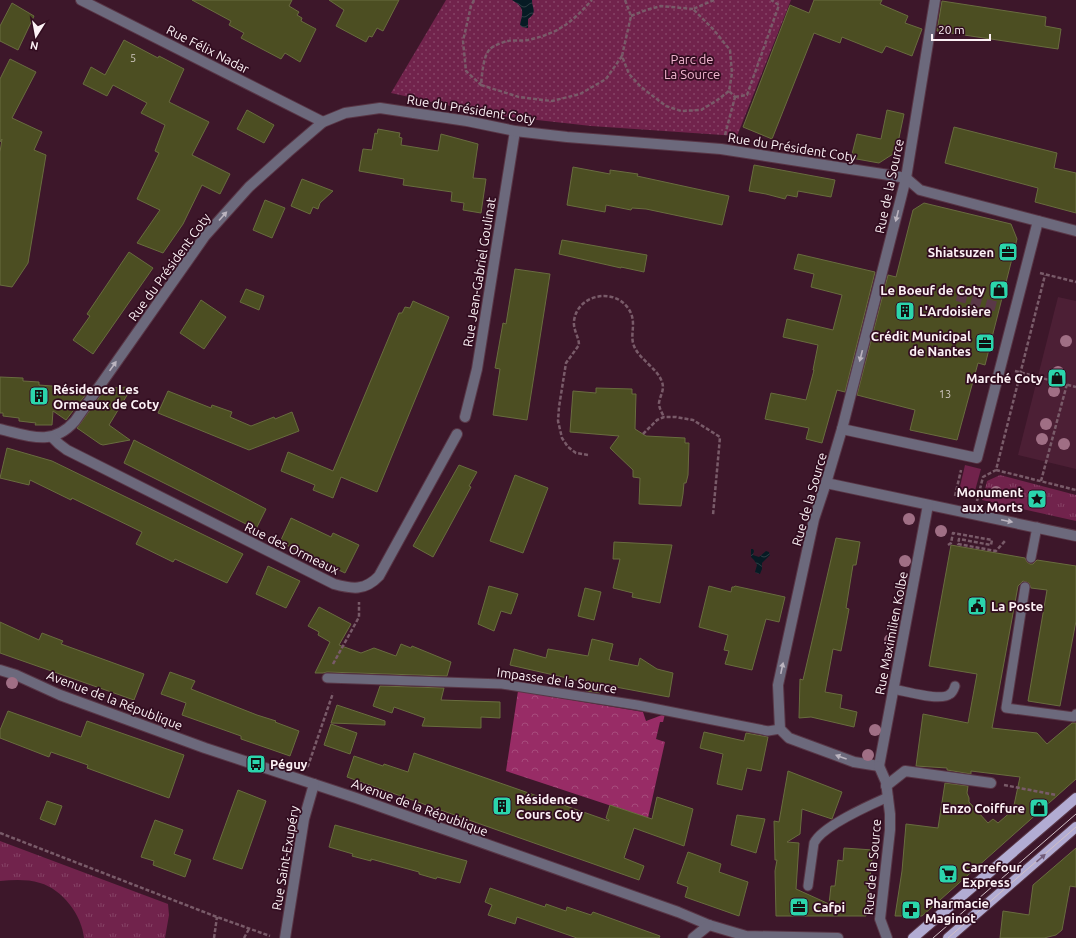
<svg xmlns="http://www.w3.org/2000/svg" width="1076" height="938" viewBox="0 0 1076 938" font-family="Ubuntu,sans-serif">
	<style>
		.built { fill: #4c1f35 }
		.grass { fill: url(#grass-tufts) }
		.forest { fill: url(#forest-crowns) }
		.park { fill: url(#park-dots) }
		.garden { fill: #71234c }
		.water { fill: url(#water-waves) }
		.building { fill: #4c4e22; stroke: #696c3f }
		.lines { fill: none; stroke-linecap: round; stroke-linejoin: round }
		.pedestrian-tunnel { stroke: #5a3848; stroke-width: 10; stroke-dasharray: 10 5; stroke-linecap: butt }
		.service-casing { stroke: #583646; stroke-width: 11 }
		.minor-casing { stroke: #583646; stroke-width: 12 }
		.primary-casing { stroke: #583646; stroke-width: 12 }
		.path { stroke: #795b69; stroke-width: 2.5; stroke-dasharray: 4 2; stroke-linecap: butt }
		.service { stroke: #6c697c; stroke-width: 9 }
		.minor { stroke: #6c697c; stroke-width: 10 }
		.primary { stroke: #b2acd3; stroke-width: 10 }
		.tram { stroke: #d0bfc6; stroke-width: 1 }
		.tree { fill: #a06f85 }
		.oneway { fill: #bbb4bf }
		.oneway2 { fill: #725c7a }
		.labels { text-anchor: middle; stroke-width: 3.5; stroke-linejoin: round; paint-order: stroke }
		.number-label { font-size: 11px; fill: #d0c8c0 }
		.street-label { font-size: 13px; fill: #fcf1f5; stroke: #320d20 }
		.park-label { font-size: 13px; fill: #f1b7d0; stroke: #320d20 }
		.poi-label { font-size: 13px; font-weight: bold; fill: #fcf1f5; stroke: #320d20; text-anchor: start }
	</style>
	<defs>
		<pattern id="grass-tufts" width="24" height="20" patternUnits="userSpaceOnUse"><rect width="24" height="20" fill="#71234c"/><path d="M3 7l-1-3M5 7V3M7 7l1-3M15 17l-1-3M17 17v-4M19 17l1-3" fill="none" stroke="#864366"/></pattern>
		<pattern id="forest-crowns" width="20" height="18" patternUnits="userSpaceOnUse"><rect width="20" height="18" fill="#982c66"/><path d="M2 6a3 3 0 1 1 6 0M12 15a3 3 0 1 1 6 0" fill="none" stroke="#a74b7c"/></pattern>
		<pattern id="park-dots" width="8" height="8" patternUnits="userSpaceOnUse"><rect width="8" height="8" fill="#71234c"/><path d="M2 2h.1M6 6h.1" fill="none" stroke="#864366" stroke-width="1.8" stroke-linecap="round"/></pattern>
		<pattern id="water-waves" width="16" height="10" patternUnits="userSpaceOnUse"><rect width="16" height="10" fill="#071b24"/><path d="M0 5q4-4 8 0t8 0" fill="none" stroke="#2c3d44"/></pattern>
	</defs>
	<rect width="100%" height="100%" fill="#3d172a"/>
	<!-- built -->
	<path class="built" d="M1058,297L1076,301V469L1018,455Z"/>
	<!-- grass -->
	<g class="grass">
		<path d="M1000,475L1076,495V521L982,500L987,481Z"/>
		<path d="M0,841L168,904L169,915L165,938H84C82,915 62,889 40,883C27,879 13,880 0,881Z"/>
	</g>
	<!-- forest -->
	<path class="forest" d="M518,691L643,712L646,721L665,714L663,722H660L656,739L665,742L648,818L506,771Z"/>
	<!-- park -->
	<path class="park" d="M446,0H791L737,136L591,126L492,115L391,93Z"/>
	<!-- garden -->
	<path class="garden" d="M965,465L981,469L973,498L958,495Z"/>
	<!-- water -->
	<g class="water">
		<path d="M512,0H532C532,9 538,12 528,19V28L522,27L520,25C523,11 525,8 512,0Z"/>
		<path d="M751,549H753L754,551L753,555L759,557L766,551L769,552L770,555L762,563V569L760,574L756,573L755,572L757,565L754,560L751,557Z"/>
	</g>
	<!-- building -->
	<g class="building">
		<path d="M192,0H292L289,6L299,12L297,15L302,18L301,21L316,29L300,62L285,53L281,59L241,38L244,33L229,25L231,21Z"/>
		<path d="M329,0H399L383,31L377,28L372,37L369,36L366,42L336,26L344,10Z"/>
		<path d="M814,0H882L880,4L908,16L905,23L922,29L912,56L886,46L882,53L842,37L840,43L814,33L772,139L743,127L790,5L809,13Z"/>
		<path d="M942,1L1046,17L1045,26L1061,29L1058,49L937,31Z"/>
		<path d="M12,3L34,16L18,50L0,41V26Z"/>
		<path d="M124,40L158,58L159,56L184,69L169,102L209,122L192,155L230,174L220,194L202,185L183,224L163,253L137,243L160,210L137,199L159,153L155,151L165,125L141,113L147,103L113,85L107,96L83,84L91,67L105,75Z"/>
		<path d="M10,59L36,72L12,118L42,132L34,150L46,155L28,263L12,287L0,285V152L2,139L0,142V79Z"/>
		<path d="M247,110L274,125L264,143L237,129Z"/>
		<path d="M887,110L904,114L896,152L879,163L851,158L857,134L881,139Z"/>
		<path d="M954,127L1057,153L1054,168L1076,173V213L1035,202L1038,188L945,163Z"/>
		<path d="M378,129L400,133L399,137L402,138L401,145L438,151L441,134L478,144L473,178L486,179L481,213L463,210L464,203L451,201L452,192L403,185L404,179L359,171L363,149L372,150L375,133L377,134Z"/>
		<path d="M754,165L835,180L831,197L798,191L797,197L787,195L785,199L766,194L749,191Z"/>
		<path d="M573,167L610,174V170L638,174L637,176L729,196L722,225L646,209L632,208L631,210L606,205L605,212L567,205Z"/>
		<path d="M302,179L333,191L320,203L318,209L313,207L310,214L291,206Z"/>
		<path d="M265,200L285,208L272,238L253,230Z"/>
		<path d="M924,203L1011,224L1017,239L985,365L978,363L957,440L910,430L915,410L857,395L888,275L896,277L913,210Z"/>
		<path d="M562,240L647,255L644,272L621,267V268L559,254Z"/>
		<path d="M129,252L153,268L93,354L73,340L90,316L87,314Z"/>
		<path d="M798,254L875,272L845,392L837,390L822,443L806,439L809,428L765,419L771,393L806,400L814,370H813L818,345L783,337L787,319L833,330L842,295L811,287L814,274L794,269Z"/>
		<path d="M515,269L550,274L527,420L493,415L500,369L495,368L503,323L506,324Z"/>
		<path d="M246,289L264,296L259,310L240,302Z"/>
		<path d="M201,300L226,317L204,349L180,333Z"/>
		<path d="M413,301L449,317L377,492L341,477L333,498L313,490L315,485L281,471L288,452L333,471L399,313H402L405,307L410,308Z"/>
		<path d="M0,377L23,378V381L39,382V385L90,389L66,420L53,411L52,425H35L36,423L19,421V418L3,416V413H0Z"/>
		<path d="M132,387L109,425L130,440L103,445L100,444L77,428L106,388Z"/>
		<path d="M596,388L632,389V394H636L635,429L646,436L685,438V443H689L688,475L686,483H684L683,494L681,506L639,504L640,478L633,477V470L610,448L619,436L570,432L573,391L596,393Z"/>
		<path d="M168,391L211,408L212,405L232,412L230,417L251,426L274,417L275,419L292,412L299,431L249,450L158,413Z"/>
		<path d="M134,440L266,509L256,529L124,463Z"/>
		<path d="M7,448L52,461L243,554L227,583L175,559L173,562L136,544L142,532L72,498L71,500L30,480L29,485L0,478Z"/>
		<path d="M459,465L477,472L469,486L471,487L433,557L413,546Z"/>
		<path d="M515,475L548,488L523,553L490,541Z"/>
		<path d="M291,518L331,537L333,533L359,545L345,573L280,542Z"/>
		<path d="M836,538L860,542L856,565H853L846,608L849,609L841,651L833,649L825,692L842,695L840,708L857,712L854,727L811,717L799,718L800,679L803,680Z"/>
		<path d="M614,542L672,545L660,603L632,597L633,593L613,588L620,559H613Z"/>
		<path d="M951,545L1025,558L1027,562L1030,564H1033L1037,560L1076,566V621L1060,706L1028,701L1047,590L1031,588L1029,583L1023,581L1018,586L992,728L1037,733L1047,744L1072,723H1076V779L922,916H895L902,871L906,824L938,828L945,783L968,786L967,793L969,798V802L988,823L993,819L998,823L1013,810L1020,777L971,771V774L947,770V768L916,766L923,714L968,723L977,674L929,666Z"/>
		<path d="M268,566L300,581L286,608L256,594Z"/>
		<path d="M489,586L518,594L511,614L501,611L494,631L478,624Z"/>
		<path d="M709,586L731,592L732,587H734L735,586L785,597L779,622L766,619L752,670L725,664L729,651L724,650L728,635L699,627Z"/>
		<path d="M585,588L601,592L594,620L578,616Z"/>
		<path d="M319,607L351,624L339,645L361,653L374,648L396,656L401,644L411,648L412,646L451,662L447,676L327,672L323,673H315L330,642L318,635L319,632L308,626Z"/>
		<path d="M0,622L39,640L42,633L63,641L61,644L144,674L134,700L0,653Z"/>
		<path d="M592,639L613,644L609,660L638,666L640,658L657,669L673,673L669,697L605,685L600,693L586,691L587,681L580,680V681L510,665L514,649L546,658L548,649L588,656Z"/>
		<path d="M170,672L195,681L191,689L257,715L276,721L275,722L299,731L290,756L241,739V736L182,715L186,703L161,694Z"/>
		<path d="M380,686L444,688L441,700L500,702V718L481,717V728L422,726L425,718L394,707L392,713L373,706Z"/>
		<path d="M337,705L385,721V725L331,723Z"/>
		<path d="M8,711L81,737L87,721L184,755L169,798L87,768L88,765L51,752L49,757L0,738V730Z"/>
		<path d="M331,724L357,733L350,754L324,745Z"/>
		<path d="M704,732L744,741L746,733L768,737L761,771L747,768L742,790L717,784L723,754L700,748Z"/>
		<path d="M414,753L609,821V820L606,818L610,805L652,819L657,797L693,809L684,846L634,828L624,858L644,866L639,880L347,777L354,756L383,766L384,764L408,772Z"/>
		<path d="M788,771L842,792L832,819L802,809L800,834L787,842L799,843L796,889L829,904L831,886H835L838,860L843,861L844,848L873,850L866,916H776L775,871L777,860H775L774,821L779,822Z"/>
		<path d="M238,790L266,801L242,869L213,859Z"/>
		<path d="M47,801L62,806L55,825L40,819Z"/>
		<path d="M737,815L765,819L756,853L731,845Z"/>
		<path d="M155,820L183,830L174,854L191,860L185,877L153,865L154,861L141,857Z"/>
		<path d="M335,825L467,861L460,883L437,877L436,879L419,874V872L371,859V861L352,856L353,854L329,847Z"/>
		<path d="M1076,848V887L1070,886L1062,930L1056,935L1044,938H1000L1003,911L1029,915L1033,885Z"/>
		<path d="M688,852L721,864L719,872L748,882L739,916L685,897L688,887L677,883Z"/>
		<path d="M490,888L545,907L546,904L566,911L567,907L591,915L593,912L660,936L659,938H577L517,917L515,924L488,915L492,905L485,902Z"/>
	</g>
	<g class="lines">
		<!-- pedestrian-tunnel -->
		<path class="pedestrian-tunnel" d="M957,296L998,307"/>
		<!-- service casing -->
		<g class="service-casing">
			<g id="service">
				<path d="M1031,558L1037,527"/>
				<path d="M1025,587L1006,708L1074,717L1076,714"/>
				<path d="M327,678L502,684L637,705L768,731L780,729"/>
				<path d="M893,689C905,691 941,702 950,694C952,693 954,689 955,686"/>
				<path d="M808,886L814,843C822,826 870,805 888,797"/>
			</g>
		</g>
		<!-- minor casing -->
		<g class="minor-casing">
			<g id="minor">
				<path d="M81,0L323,122"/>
				<path d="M465,417L477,369L515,131"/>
				<path d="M0,429C29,436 52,447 75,421L205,236L249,187L288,152L323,122L345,113L380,108L467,121L515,131L567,137L721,149L889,175L906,178L920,190L1076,231"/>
				<path d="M842,429L977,458L1038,221"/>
				<path d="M52,437L59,444L67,450L334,584C352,589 365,591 379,576L457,434"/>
				<path d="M826,483L1076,536"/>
				<path d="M0,670L16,675L60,695L205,748L356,798L678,912L709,925L746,936L838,938"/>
				<path d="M879,766L854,762L789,738L780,729L778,685L814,519L826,483L842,429L901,198L906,178L935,0"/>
				<path d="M879,766L928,505"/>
				<path d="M879,766L886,782L890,814V830L880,919L887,938"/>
				<path d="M886,786L905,771L991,783"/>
				<path d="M285,938L304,819L314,784"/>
				<path d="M693,938L709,925"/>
			</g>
		</g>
		<!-- primary casing -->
		<g class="primary-casing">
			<g id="primary">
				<path d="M913,938L1076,798"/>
				<path d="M948,938L1076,827"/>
			</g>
		</g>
		<!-- path -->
		<g class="path">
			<path d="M474,0L471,6L463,41L466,71L481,85C482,75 483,56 490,49C493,46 503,42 507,41C513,40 521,41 528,40C559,33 571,23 592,0"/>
			<path d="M714,0L693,9L713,29L730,50L732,73L729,91L735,97"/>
			<path d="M631,16L646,10L661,6L693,9"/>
			<path d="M622,56L631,16L625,0"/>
			<path d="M481,85L519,97L552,101L580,94L606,79L622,56L629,74L641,87L666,106L681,111L701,110L716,101L729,91"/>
			<path d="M735,97L747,95L779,5L771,0"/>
			<path d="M725,135L735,97"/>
			<path d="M1040,273L1076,282"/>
			<path d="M1015,371L1076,387"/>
			<path d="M643,434L657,420L664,417H676L693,420L720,437L713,515"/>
			<path d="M588,455L576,453L568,447L562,438L558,421L559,407L566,363L579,345C579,337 573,330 574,321C577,295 613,287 628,308C638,322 629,334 634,346C639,359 658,369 662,382C665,390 660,395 659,403C659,408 662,413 664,417"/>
			<path d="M996,470L1076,490"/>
			<path d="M1041,481L1067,384"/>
			<path d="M955,496L961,470"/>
			<path d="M977,501L983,477L996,470L1045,275"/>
			<path d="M948,545L951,543L953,533L992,540L991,545L959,539L958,544L996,551L1005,541"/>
			<path d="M333,664L359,617V602"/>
			<path d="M307,766H308L333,693"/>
			<path d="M1004,785L1056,795"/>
			<path d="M0,833L217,917L270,936"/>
			<path d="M214,938L217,917"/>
			<path d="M244,938L249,929"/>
		</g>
		<!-- service -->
		<use href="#service" class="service"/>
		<!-- minor -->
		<use href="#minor" class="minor"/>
		<!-- primary -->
		<use href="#primary" class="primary"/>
		<!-- tram -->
		<g class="tram">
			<path d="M933,938L1076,814"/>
			<path d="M948,938L1076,827"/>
		</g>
	</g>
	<!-- trees -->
	<g class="tree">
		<circle cx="1066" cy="341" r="6"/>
		<circle cx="1058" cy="372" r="6"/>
		<circle cx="1054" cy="391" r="6"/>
		<circle cx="1046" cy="424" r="6"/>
		<circle cx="1042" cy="439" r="6"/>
		<circle cx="1064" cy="444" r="6"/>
		<circle cx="996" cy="492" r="6"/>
		<circle cx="909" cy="519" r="6"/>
		<circle cx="941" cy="531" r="6"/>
		<circle cx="905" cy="561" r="6"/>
		<circle cx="890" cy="640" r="6"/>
		<circle cx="12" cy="683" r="6"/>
		<circle cx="875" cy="730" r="6"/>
		<circle cx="868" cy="755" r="6"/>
	</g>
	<!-- one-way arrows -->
	<defs><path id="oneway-solid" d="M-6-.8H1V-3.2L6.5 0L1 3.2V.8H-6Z"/></defs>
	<g class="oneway">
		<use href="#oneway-solid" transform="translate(223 216) rotate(-48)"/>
		<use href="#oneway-solid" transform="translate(897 216) rotate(104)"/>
		<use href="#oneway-solid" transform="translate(861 356) rotate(104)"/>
		<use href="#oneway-solid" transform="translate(113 366) rotate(-55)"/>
		<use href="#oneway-solid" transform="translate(1007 521) rotate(12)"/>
		<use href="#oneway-solid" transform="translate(782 668) rotate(-78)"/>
		<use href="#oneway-solid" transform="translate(841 757) rotate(-160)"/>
	</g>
	<use class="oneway2" href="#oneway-solid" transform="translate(1041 858) rotate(-41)"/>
	<!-- icons -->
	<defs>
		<g id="office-square" transform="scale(1)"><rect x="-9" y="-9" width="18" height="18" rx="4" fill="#2bd5ac" stroke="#320d20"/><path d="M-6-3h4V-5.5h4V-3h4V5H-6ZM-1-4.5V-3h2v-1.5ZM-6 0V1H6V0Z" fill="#111"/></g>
		<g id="shop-square" transform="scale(1)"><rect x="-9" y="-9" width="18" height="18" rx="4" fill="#2bd5ac" stroke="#320d20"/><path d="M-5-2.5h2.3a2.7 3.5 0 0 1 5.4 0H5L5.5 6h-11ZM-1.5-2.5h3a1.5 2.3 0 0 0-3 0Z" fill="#111"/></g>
		<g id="building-square" transform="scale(1)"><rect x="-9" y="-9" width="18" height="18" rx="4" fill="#2bd5ac" stroke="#320d20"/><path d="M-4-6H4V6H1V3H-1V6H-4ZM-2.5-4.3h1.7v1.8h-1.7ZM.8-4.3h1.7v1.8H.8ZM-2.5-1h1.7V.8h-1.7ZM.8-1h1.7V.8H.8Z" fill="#111"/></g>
		<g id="sight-square" transform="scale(1)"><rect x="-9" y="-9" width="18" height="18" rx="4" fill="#2bd5ac" stroke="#320d20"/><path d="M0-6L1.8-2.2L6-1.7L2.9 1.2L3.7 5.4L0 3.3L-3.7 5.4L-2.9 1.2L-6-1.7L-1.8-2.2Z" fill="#111"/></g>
		<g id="civic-square" transform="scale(1)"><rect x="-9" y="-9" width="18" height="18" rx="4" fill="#2bd5ac" stroke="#320d20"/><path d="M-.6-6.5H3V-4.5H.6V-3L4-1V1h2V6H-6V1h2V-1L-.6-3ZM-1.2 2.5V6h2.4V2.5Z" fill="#111"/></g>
		<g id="bus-square" transform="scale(1)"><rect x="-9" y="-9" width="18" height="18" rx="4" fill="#2bd5ac" stroke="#320d20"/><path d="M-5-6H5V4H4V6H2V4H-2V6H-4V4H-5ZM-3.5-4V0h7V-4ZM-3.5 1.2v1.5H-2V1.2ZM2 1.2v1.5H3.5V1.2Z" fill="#111"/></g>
		<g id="supermarket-square" transform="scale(1)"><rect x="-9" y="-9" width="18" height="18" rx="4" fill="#2bd5ac" stroke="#320d20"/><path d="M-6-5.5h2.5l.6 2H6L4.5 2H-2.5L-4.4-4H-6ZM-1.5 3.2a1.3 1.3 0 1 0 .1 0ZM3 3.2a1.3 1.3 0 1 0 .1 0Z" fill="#111"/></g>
		<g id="pharmacy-square" transform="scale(1)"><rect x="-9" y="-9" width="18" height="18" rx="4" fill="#2bd5ac" stroke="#320d20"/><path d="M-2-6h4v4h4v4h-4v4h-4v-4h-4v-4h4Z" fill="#111"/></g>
	</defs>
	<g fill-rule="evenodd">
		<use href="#office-square" x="1008" y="252"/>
		<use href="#shop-square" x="999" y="290"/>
		<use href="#building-square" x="905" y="311"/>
		<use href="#office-square" x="985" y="343"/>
		<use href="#shop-square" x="1057" y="378"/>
		<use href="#building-square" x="39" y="396"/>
		<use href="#sight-square" x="1037" y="499"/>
		<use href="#civic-square" x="977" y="606"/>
		<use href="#bus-square" x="256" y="764"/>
		<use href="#building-square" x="502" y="806"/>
		<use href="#shop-square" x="1039" y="808"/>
		<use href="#supermarket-square" x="948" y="874"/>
		<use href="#office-square" x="799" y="907"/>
		<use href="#pharmacy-square" x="911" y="910"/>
	</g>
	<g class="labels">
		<!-- number labels -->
		<g class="number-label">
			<text x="133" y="62">5</text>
			<text x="945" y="398">13</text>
		</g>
		<!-- street labels -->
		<g class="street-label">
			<text transform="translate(208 49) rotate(27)" y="5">Rue Félix Nadar</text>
			<text transform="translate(471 109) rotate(9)" y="5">Rue du Président Coty</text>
			<text transform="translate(792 147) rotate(9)" y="5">Rue du Président Coty</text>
			<text transform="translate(889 186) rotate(-78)" y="5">Rue de la Source</text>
			<text transform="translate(169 267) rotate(-54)" y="5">Rue du Président Coty</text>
			<text transform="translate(479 272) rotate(-81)" y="5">Rue Jean-Gabriel Goulinat</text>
			<text transform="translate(809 499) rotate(-74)" y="5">Rue de la Source</text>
			<text transform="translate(292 548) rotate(26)" y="5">Rue des Ormeaux</text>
			<text transform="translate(891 633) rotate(-79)" y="5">Rue Maximilien Kolbe</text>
			<text transform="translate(557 680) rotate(8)" y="5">Impasse de la Source</text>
			<text transform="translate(115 700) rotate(21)" y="5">Avenue de la République</text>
			<text transform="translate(420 807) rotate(20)" y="5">Avenue de la République</text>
			<text transform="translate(285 858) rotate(-80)" y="5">Rue Saint-Exupéry</text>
			<text transform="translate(872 867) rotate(-85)" y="5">Rue de la Source</text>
		</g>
		<!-- park labels -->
		<g class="park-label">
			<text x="692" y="64">Parc de<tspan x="692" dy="15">La Source</tspan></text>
		</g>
		<!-- poi labels -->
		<g class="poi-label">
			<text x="994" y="257" text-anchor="end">Shiatsuzen</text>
			<text x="985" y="295" text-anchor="end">Le Boeuf de Coty</text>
			<text x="919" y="316">L'Ardoisière</text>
			<text x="971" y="341" text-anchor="end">Crédit Municipal<tspan x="971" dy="15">de Nantes</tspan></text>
			<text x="1043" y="383" text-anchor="end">Marché Coty</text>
			<text x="53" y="394">Résidence Les<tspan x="53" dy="15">Ormeaux de Coty</tspan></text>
			<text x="1023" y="497" text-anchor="end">Monument<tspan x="1023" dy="15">aux Morts</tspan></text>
			<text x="991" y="611">La Poste</text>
			<text x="270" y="769">Péguy</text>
			<text x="516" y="804">Résidence<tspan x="516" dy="15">Cours Coty</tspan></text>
			<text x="1025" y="813" text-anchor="end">Enzo Coiffure</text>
			<text x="962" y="872">Carrefour<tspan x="962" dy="15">Express</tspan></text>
			<text x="925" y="908">Pharmacie<tspan x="925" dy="15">Maginot</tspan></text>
			<text x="813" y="912">Cafpi</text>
		</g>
	</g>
	<!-- north arrow -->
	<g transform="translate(36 36) rotate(191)" stroke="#320d20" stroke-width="3" paint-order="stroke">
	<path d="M0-3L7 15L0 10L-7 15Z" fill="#fcf1f5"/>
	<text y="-6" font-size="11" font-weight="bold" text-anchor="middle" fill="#fcf1f5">N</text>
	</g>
	<!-- scale -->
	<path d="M932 34v6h58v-6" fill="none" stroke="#fcf1f5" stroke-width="2"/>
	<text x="938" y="34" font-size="12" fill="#fcf1f5" stroke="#320d20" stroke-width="3" paint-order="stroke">20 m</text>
</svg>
